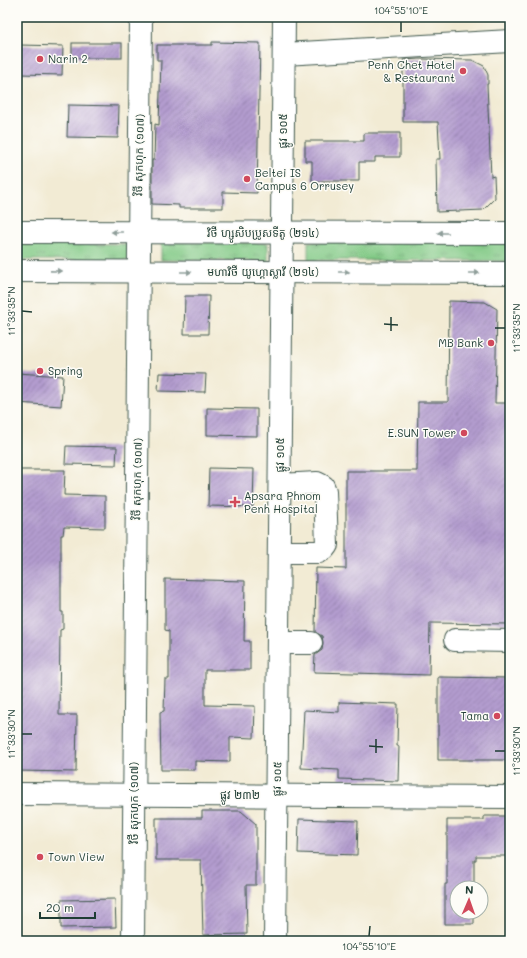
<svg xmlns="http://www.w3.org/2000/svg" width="527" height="958" viewBox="0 0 527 958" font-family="Mali,'Noto Sans Khmer',sans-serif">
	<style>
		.grass { fill: url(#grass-tufts); stroke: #50835c }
		.building { fill: url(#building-hatch) }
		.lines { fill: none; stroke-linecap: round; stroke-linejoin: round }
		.minor-casing { stroke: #3f574c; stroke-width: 24 }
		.minor { stroke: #fff; stroke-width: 22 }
		.oneway { fill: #8f9e9a }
		.ticks { fill: none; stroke: #1f3d34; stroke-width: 1.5 }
		.poi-dot { fill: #d1495b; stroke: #fdfcf7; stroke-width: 1.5 }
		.labels { text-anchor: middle; stroke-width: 3; stroke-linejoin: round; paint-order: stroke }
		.poi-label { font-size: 11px; fill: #1f3d34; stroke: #fdfcf7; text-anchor: start }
		.street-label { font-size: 11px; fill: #1f3d34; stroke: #fdfcf7 }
		.neatline { fill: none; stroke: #1f3d34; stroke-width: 1.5 }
		.ticks-label { font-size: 10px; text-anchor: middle; fill: #1f3d34 }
	</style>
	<defs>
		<pattern id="grass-tufts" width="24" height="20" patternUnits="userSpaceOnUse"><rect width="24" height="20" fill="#81c985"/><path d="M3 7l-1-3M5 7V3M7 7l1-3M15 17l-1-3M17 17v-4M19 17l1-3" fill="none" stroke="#69a46e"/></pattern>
		<pattern id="building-hatch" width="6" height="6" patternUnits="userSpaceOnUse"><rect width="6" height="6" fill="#b39ccf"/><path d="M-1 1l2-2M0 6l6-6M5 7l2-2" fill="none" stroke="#9180a9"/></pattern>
	</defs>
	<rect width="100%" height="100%" fill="#fdfcf7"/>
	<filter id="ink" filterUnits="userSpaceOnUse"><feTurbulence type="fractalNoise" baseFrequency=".025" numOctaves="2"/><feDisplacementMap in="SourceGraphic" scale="8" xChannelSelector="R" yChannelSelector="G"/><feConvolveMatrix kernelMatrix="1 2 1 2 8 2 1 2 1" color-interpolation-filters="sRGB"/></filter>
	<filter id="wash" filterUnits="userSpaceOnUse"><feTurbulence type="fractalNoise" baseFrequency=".012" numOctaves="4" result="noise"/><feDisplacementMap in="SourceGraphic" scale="16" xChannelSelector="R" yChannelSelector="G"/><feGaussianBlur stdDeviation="0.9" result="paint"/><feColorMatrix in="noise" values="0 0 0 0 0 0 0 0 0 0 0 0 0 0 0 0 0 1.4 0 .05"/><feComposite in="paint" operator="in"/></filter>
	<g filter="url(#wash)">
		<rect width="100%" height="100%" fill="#f2ebd4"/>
		<!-- grass -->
		<g class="grass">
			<path d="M161,242L268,243V261L161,260Z"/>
			<path d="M308,242L510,243V261L308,260Z"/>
			<rect x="17" y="244" width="112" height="16"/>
		</g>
		<g id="blocks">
			<!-- building -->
			<g class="building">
				<path d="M212,42L260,43L257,193L223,192V208H179V205L152,204V160H154L155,124L159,125L161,60H157V45H212Z"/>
				<rect x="72" y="43" width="50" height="15"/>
				<path d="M20,45L63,46L62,75L20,74Z"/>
				<path d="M419,59L472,60L484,66L488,75V84H487L491,177L494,176L495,198L483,210L437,212L436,159H440L438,122H403V60Z"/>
				<path d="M68,105L119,106L118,138L67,137Z"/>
				<path d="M364,133H400V157H375V162H359V181H312V161H305V141H364Z"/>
				<path d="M185,296H209L208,334H184Z"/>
				<path d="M449,301L485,302L497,309L495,403H510V624L430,623L429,675L314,672L315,655L322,650L323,643L322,636L315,632L316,568L346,569V471H417L418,402H448Z"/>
				<path d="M17,373L63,376L61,406L17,403Z"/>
				<path d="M159,373L206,374L205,392L158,391Z"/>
				<path d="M207,408L257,409V436L207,435Z"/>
				<path d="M66,446L117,447L116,465L65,464Z"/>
				<path d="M209,468L254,469L253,507L208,506Z"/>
				<path d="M17,470H65L64,495L105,496V528L64,527L63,535H61V612H63V629L60,630L59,715H77L76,772L17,771Z"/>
				<path d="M165,579L245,581L244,641H250V670H205V705L255,706L254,738L230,737V762L195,761V770H161L160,712L164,711L165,679H169V631L165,630Z"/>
				<path d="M438,677L510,678V760H438Z"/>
				<path d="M339,702L398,704L397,746H399L398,781L339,779V770L301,768L304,710L339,712Z"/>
				<path d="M202,811H241L256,824V885H246L247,934L203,935L201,860H156V818H202Z"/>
				<path d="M484,816H510V856H476V860H474V888H457V912H474V924H445V884H447V820H484Z"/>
				<path d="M299,819L358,821L357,855L298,853Z"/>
				<path d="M115,899L116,927L61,928V900Z"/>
			</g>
		</g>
	</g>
	<g filter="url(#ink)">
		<use href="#blocks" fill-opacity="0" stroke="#3f574c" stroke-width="1"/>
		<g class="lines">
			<!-- minor casing -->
			<g class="minor-casing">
				<g id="minor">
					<path d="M284,54L510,41"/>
					<path d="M17,232L510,233"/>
					<path d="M17,271L510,273"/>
					<path d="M279,552H319L324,549L327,545L325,491L323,486L317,483L280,485"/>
					<path d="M455,640L510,641"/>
					<path d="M278,643H311"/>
					<path d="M17,794L510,797"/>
					<path d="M133,941L141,17"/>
					<path d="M275,941L284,17"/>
				</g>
			</g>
			<!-- minor -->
			<use href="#minor" class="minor"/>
		</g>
		<!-- one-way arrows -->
		<defs><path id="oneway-solid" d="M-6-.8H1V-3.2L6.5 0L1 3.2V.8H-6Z"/></defs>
		<g class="oneway">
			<use href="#oneway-solid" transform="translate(117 232) rotate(-180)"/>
			<use href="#oneway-solid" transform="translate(443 233) rotate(-180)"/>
			<use href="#oneway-solid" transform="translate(56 271) rotate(1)"/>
			<use href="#oneway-solid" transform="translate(186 272)"/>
			<use href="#oneway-solid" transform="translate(344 272)"/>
			<use href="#oneway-solid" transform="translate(474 273)"/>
		</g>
	</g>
	<!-- ticks -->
	<path class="ticks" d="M401,32V22M22,311L32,312M384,324L398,325M495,328H505M391,331V317M22,734H32M369,746L383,747M495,751H505M376,753V739M369,936L370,926"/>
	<!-- markers -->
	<g class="poi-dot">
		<circle cx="40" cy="59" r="4"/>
		<circle cx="463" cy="71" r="4"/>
		<circle cx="247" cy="179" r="4"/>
		<circle cx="491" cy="343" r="4"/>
		<circle cx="40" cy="371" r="4"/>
		<circle cx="464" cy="433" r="4"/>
		<path d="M233 496h4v4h4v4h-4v4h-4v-4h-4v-4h4z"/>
		<circle cx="497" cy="716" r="4"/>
		<circle cx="40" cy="857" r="4"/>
	</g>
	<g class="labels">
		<!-- poi labels -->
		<g class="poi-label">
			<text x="48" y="63">Narin 2</text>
			<text x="455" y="69" text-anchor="end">Penh Chet Hotel<tspan x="455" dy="13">&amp; Restaurant</tspan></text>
			<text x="255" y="177">Beltei IS<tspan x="255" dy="13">Campus 6 Orrusey</tspan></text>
			<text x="483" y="347" text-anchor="end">MB Bank</text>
			<text x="48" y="375">Spring</text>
			<text x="456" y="437" text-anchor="end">E.SUN Tower</text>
			<text x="244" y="500">Apsara Phnom<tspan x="244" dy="13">Penh Hospital</tspan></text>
			<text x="489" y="720" text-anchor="end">Tama</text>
			<text x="48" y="861">Town View</text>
		</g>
		<!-- street labels -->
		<g class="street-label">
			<text transform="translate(283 131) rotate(-90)" y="4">ផ្លូវ ១០៥</text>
			<text transform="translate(139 155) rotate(-89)" y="4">វិថី សុកហុក (១០៧)</text>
			<text x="263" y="237">វិថី ហ្សូសិបប្រូសទីតូ (២១៤)</text>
			<text x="263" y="276">មហាវិថី យូហ្គោស្លាវី (២១៤)</text>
			<text transform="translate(280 455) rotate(-90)" y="4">ផ្លូវ ១០៥</text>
			<text transform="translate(137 479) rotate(-89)" y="4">វិថី សុកហុក (១០៧)</text>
			<text transform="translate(277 779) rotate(-89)" y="4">ផ្លូវ ១០៥</text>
			<text x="240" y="799">ផ្លូវ ២៣២</text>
			<text transform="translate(134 803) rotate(-90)" y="4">វិថី សុកហុក (១០៧)</text>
		</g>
	</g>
	<!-- margin -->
	<rect width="527" height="958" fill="none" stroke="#fdfcf7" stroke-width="44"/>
	<!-- north arrow -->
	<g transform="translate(469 900) rotate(2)"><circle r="19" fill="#fdfcf7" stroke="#a4b0a9"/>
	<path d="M0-3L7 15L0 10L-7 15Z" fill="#d1495b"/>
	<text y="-6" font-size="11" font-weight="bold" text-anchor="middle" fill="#1f3d34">N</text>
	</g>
	<!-- scale -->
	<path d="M40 912v6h55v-6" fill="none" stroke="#1f3d34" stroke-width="2"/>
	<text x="46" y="912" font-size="12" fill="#1f3d34" stroke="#fdfcf7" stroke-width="3" paint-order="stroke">20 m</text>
	<rect x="22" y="22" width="483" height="914" class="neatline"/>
	<g class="ticks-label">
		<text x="401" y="14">104°55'10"E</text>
		<text transform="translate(11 311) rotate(-90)" y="4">11°33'35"N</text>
		<text transform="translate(516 328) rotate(-90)" y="4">11°33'35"N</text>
		<text transform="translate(11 734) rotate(-90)" y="4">11°33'30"N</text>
		<text transform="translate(516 751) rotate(-90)" y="4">11°33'30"N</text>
		<text x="369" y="950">104°55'10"E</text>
	</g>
</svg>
